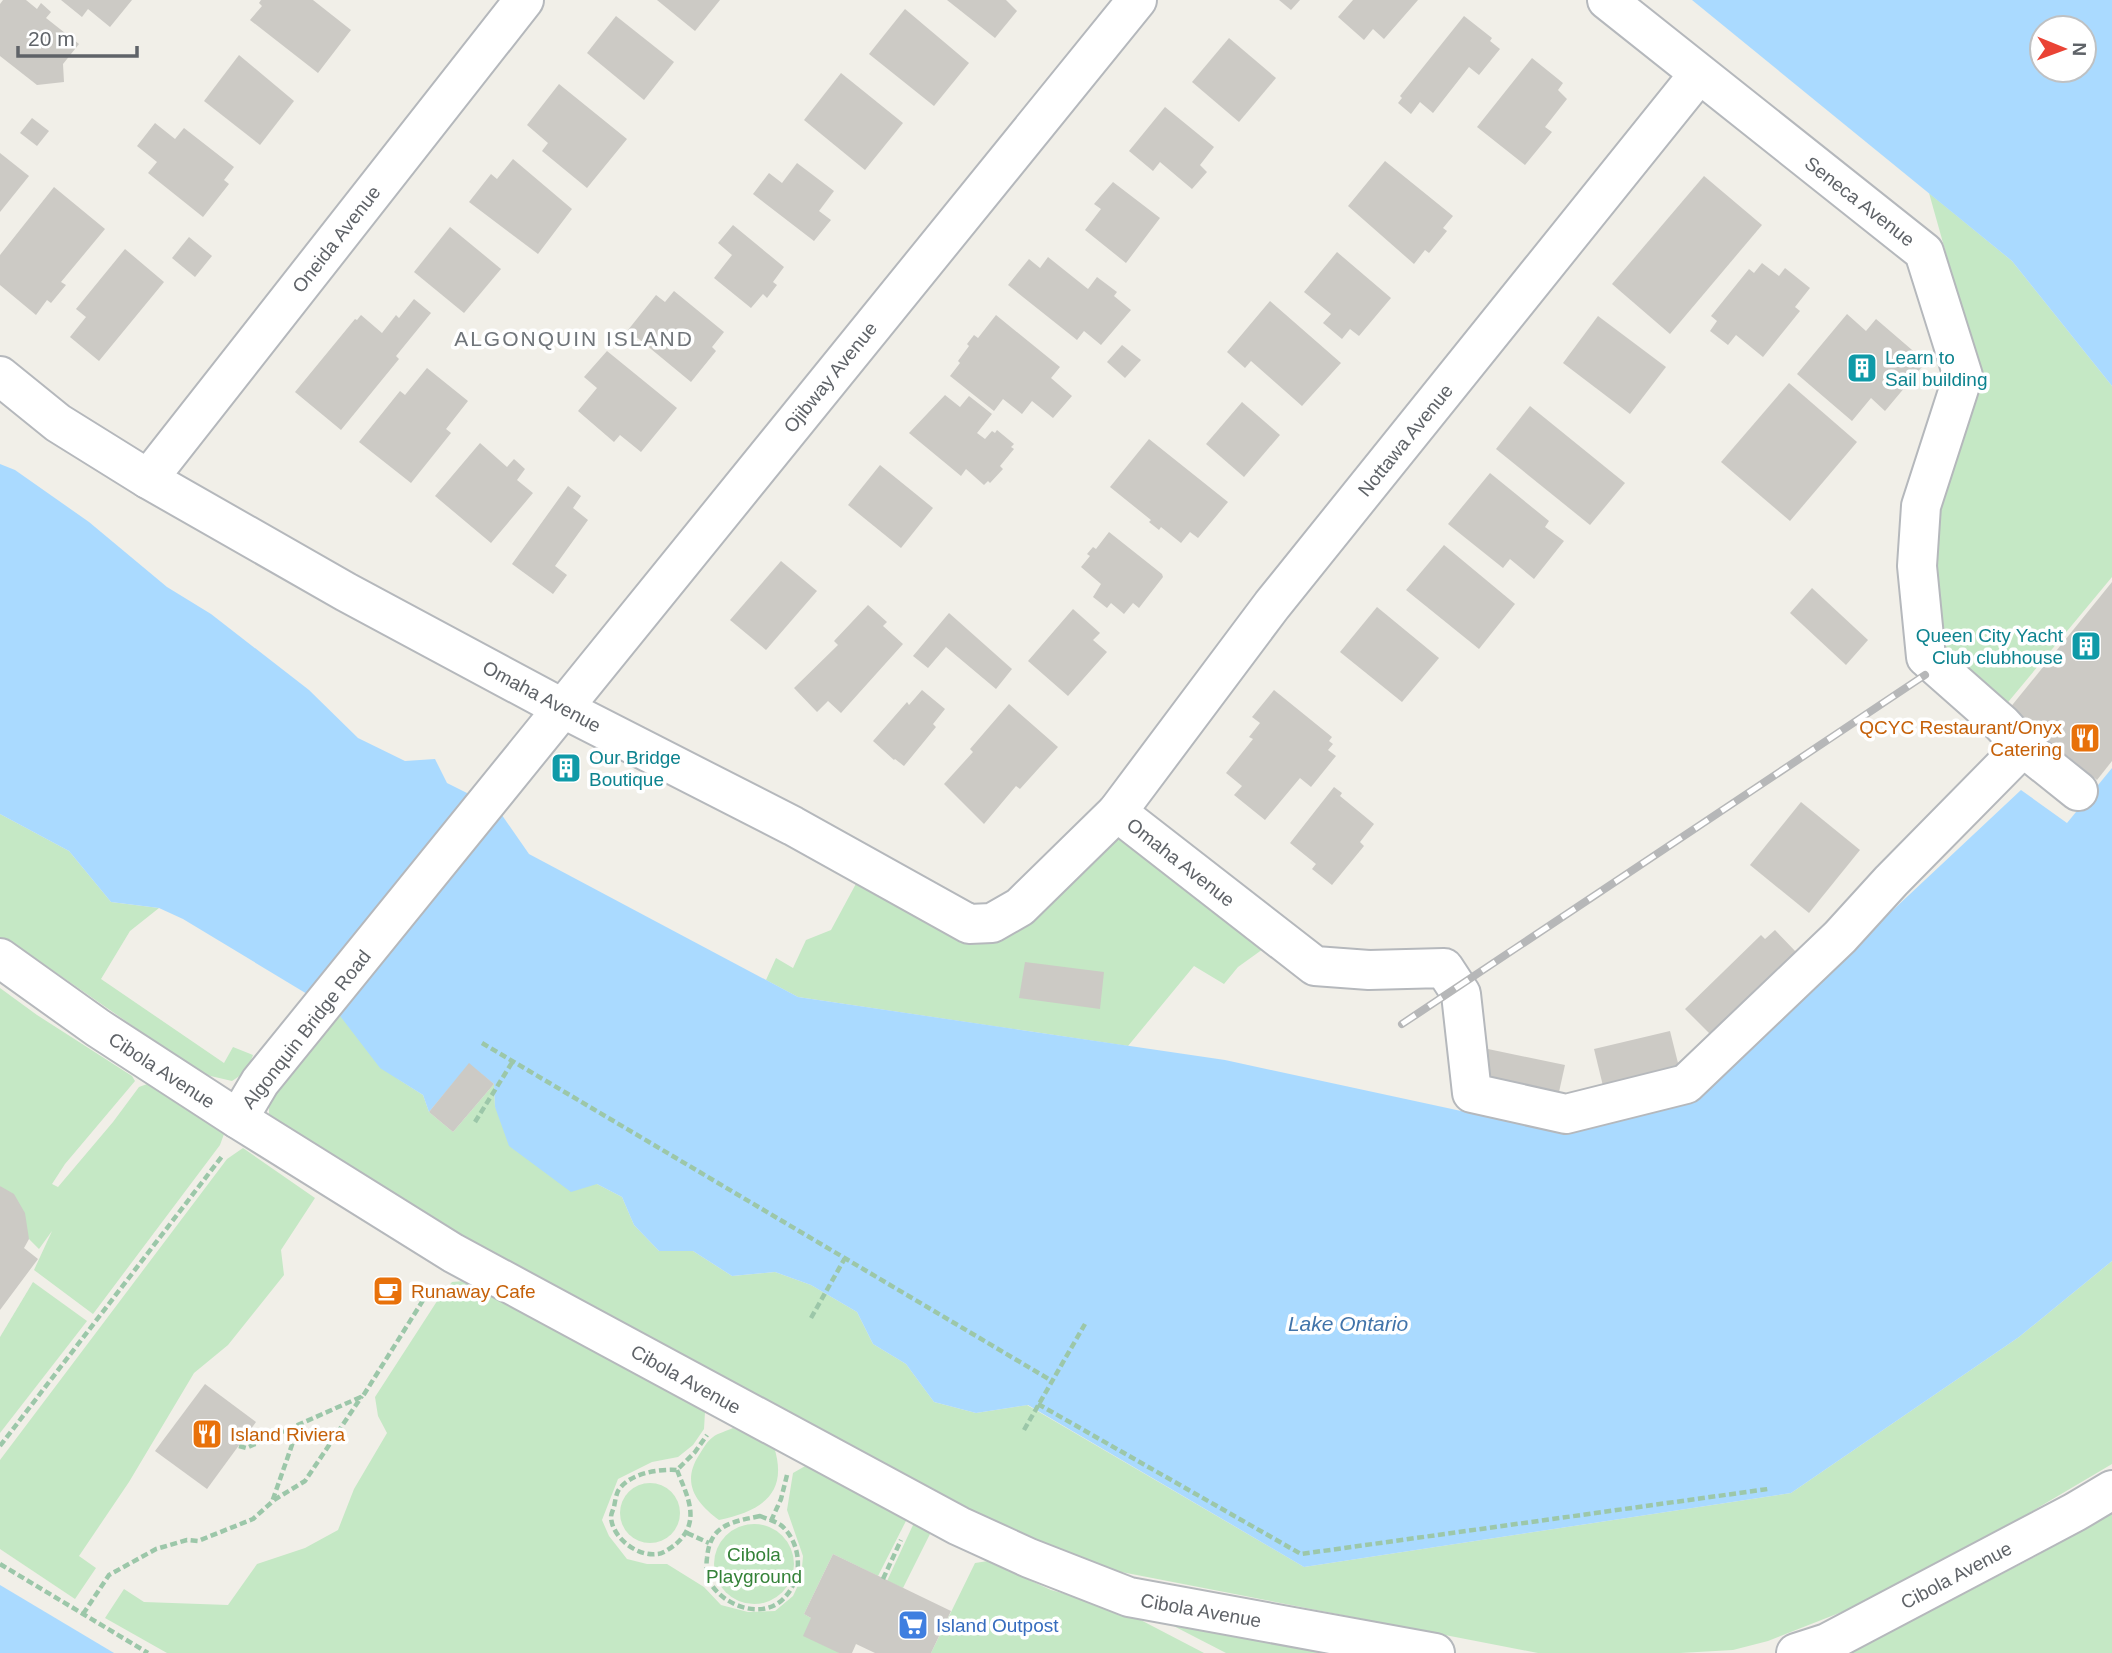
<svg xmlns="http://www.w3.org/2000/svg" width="2112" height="1653" viewBox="0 0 2112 1653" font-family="Arial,sans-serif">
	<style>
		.green { fill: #c5e8c5 }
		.water { fill: #aadaff; fill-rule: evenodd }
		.building { fill: #cccac5 }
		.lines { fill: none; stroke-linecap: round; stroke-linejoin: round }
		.minor-casing { stroke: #b5b8bc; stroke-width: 42 }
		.path { stroke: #9cc7a9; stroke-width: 4.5; stroke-dasharray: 7 3.5; stroke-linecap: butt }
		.minor { stroke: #fff; stroke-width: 38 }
		.rail-casing { stroke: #b6b7b8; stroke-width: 8 }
		.rail { stroke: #fff; stroke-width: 5; stroke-dasharray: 16; stroke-linecap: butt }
		.labels { text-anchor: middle; stroke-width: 7; stroke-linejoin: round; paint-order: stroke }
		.street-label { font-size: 19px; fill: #5f6368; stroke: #fff }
		.culture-label { font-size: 19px; fill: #0d838f; stroke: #fff; text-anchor: start }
		.food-label { font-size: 19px; fill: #c56008; stroke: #fff; text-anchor: start }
		.park-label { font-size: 19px; fill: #348238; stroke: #fff }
		.shop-label { font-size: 19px; fill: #366cbe; stroke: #fff; text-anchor: start }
		.neighbourhood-label { font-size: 21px; letter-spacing: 2px; fill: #70757a; stroke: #fff }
		.water-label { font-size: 21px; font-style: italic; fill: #4174aa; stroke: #fff }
	</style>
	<rect width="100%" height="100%" fill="#f1efe8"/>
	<!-- green -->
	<g class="green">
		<path d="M1929,193L2012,261L2112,386V577L1999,713L1933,656L1921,566L1960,404L1938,283L1947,257Z"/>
		<path d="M0,814L69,851L111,902L159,908L130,931L101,979L224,1063L233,1047L253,1055L247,1071L232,1081L202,1074L9,940L0,952Z"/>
		<path d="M1111,840H1128L1270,944L1238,967L1224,984L1194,966L1128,1046L798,997L766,980L776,958L793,968L806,940L831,930L858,880L996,937L1021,929Z"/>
		<path d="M0,988L37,1015L132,1076L135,1081L65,1164L52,1184L58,1187L113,1122L139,1087L147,1084L224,1134L220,1145L93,1314L34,1270L52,1231L39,1249L29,1239L0,1186Z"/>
		<path d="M338,1012L358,1038L398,1079L423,1095L429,1112L453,1132L494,1084L495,1107L597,1184L622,1197L634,1225L659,1251H693L732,1276L775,1272L811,1285L857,1312L873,1344L906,1364L934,1402L976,1413L1027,1405L1304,1567L1791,1493L2019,1337L2112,1261V1464L1992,1535L1857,1606L1768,1641L1733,1650L1680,1653H1538L1111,1570L1058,1549L961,1506L477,1246L269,1117V1103Z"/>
		<path d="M243,1148L315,1198L281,1250L284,1275L228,1345L194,1373L129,1482L79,1556L96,1568L75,1599L0,1549V1460L227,1159Z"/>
		<path d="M464,1281L611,1358L705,1412L704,1429L693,1445L678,1457L652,1462L618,1479L602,1520L609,1536L627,1559L647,1564H667L704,1587L721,1605L748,1612L775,1611L793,1596L801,1579L803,1556L787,1510L793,1473L807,1465L908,1517L878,1576L833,1554L804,1614L811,1618L839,1653H167L105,1618L124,1589L144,1602L228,1605L257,1564L305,1548L338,1530L354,1489L387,1433L378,1416L375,1397L441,1295L452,1282Z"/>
		<path d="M33,1282L87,1321L0,1433V1337Z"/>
		<path d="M733,1428L774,1447C789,1494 761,1511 719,1520C696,1503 681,1483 699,1455C703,1449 707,1441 713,1437C718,1433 727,1431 733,1428Z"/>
		<circle cx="650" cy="1513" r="30"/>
		<path d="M2112,1512V1653H1840L1928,1612L2031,1559Z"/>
		<path d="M919,1522L930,1534L903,1588L887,1581L913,1525Z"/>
		<circle cx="754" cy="1564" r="40"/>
		<path d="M988,1561L1051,1590L1105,1605L1133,1616L1204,1653H931L975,1563Z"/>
		<path d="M1160,1619L1333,1653H1226Z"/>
	</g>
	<!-- water -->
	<g class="water">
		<path d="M1692,0H2112V386L2012,261ZM2084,28V70H2042V28Z"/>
		<path d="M0,464L15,470L89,522L167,587L211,614L309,690L358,738L405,761L435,759L447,783L497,808L529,854L798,997L1225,1060L1558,1132L1689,1101L2021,790L2067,823L2112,768V1261L2019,1337L1791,1493L1304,1567L1028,1405L976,1413L934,1402L906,1364L873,1344L857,1312L811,1285L775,1272L732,1276L693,1251H659L634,1225L622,1197L597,1184L571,1192L509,1146L495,1107L494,1084L469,1064L429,1112L423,1095L380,1068L337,1012L183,919L159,908L111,902L69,851L0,814Z"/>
		<path d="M0,1585L114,1653H0Z"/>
	</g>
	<!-- building -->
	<g class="building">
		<path d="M3,0H26L37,9L41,3L51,12L46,18L79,44L63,64L64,82L37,85L0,56V4Z"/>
		<path d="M61,0H132L110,27L88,9L82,17Z"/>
		<path d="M261,0H313L351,30L318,73L250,20L262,6L259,3Z"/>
		<path d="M657,0H720L695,31Z"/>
		<path d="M947,0H1006L1017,11L995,38Z"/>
		<path d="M1279,0H1300L1291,10Z"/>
		<path d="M1353,0H1418L1384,39L1373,29L1364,40L1338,17Z"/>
		<path d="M905,9L969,63L934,106L869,54Z"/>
		<path d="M616,16L674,62L644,100L587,53Z"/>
		<path d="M1464,16L1492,38L1490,41L1500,49L1479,75L1469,67L1433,113L1420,102L1411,114L1398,103L1402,98L1400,96Z"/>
		<path d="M1229,38L1276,78L1239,122L1192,82Z"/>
		<path d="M239,55L294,101L260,145L204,101Z"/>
		<path d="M1532,58L1563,83L1558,90L1567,99L1545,127L1552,132L1525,165L1477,127Z"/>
		<path d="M841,73L903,123L865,170L804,120Z"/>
		<path d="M559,84L627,139L587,188L542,151L548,143L527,125Z"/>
		<path d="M1165,107L1214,147L1200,165L1207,172L1192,189L1160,162L1153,171L1129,151Z"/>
		<path d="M32,118L49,131L37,146L20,133Z"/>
		<path d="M155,123L175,139L184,128L234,167L224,180L229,184L203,217L148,173L157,162L137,146Z"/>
		<path d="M0,153L29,176L0,212Z"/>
		<path d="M513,159L572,209L538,254L469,202L491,174L497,179Z"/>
		<path d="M1385,161L1453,216L1443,228L1447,231L1429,253L1425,250L1414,264L1348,206Z"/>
		<path d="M797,163L834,191L819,211L831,220L814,241L753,194L769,173L782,183Z"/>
		<path d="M1704,176L1762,225L1670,334L1612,284Z"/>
		<path d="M1113,182L1160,218L1126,263L1085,230L1101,209L1094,204Z"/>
		<path d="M54,187L105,229L61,282L66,285L51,303L47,300L36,315L0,285V255Z"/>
		<path d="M733,225L784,267L773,282L777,285L767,298L763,294L751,308L714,278L732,255L718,243Z"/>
		<path d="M450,227L501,269L464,313L414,272Z"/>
		<path d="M189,237L212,256L195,277L172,258Z"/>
		<path d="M125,249L164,282L99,361L70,337L86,317L76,309Z"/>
		<path d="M1337,252L1391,298L1359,336L1350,329L1342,339L1323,323L1331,314L1304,292Z"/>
		<path d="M1048,257L1088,289L1097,277L1117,292L1114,296L1131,310L1101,345L1084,331L1077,340L1008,285L1029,259L1040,268Z"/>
		<path d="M1762,263L1779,276L1785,268L1810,288L1795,307L1800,311L1763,357L1736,335L1728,345L1710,331L1717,321L1711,316L1749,269L1754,273Z"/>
		<path d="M674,291L724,332L712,347L716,351L691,382L628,330L656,295L665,302Z"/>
		<path d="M414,299L431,313L396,356L399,359L341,430L295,392L355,319L357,320L361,315L382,333L396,315L399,318Z"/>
		<path d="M1270,301L1341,363L1302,406L1251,361L1245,368L1227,352Z"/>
		<path d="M1847,314L1866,331L1876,319L1926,362L1885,411L1871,398L1852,421L1797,374Z"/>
		<path d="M996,315L1060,367L1051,378L1072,396L1053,418L1032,401L1022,414L1003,399L994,411L950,376L960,363L958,361L969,346L967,344L974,335L978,338Z"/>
		<path d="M1598,316L1666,367L1630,414L1563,363Z"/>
		<path d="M1122,345L1141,360L1125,378L1107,362Z"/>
		<path d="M607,351L677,408L641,452L620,435L614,442L578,411L597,388L584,377Z"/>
		<path d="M427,368L468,401L446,429L451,433L411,483L359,442L400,391L405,395Z"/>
		<path d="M1789,383L1857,442L1790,521L1721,462Z"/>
		<path d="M945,395L960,407L969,396L992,414L977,433L985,439L992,431L995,433L997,430L1014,444L1011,447L1014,449L1000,466L1003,469L990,483L988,481L984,485L966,469L961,476L909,433Z"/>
		<path d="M1242,402L1280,435L1244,477L1206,444Z"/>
		<path d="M1530,406L1625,483L1590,525L1496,449Z"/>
		<path d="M1149,439L1228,502L1198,538L1190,532L1181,543L1161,527L1159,530L1149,522L1151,520L1110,487Z"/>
		<path d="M480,443L507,467L514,459L525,469L517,480L533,493L491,543L435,496Z"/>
		<path d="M880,465L933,508L901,548L848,505Z"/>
		<path d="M1490,473L1549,521L1545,527L1564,541L1534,579L1510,559L1503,568L1448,524Z"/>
		<path d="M568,486L581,496L573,508L588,520L555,566L567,575L553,594L512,564Z"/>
		<path d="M1109,532L1162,574L1163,577L1139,608L1133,603L1124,614L1111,603L1107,608L1093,597L1101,584L1081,567L1090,556L1087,554L1093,547L1096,549Z"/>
		<path d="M1444,545L1515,604L1479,649L1406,590Z"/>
		<path d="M781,561L817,591L766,650L730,620Z"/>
		<path d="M2112,582V761L2097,780L2009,709Z"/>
		<path d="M1812,588L1868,640L1846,665L1790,613Z"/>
		<path d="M868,605L887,622L883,626L903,644L841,713L828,701L817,712L794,688L838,645L834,641Z"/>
		<path d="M1377,607L1439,658L1402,702L1340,652Z"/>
		<path d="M1073,609L1100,633L1093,640L1107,652L1068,696L1028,661Z"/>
		<path d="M949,613L1012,669L996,689L946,647L928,668L913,656Z"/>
		<path d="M922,690L945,709L933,724L936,727L904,766L895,759L894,760L873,741L907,702L909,705Z"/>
		<path d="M1274,690L1332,737L1329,741L1333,744L1328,750L1336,756L1311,787L1300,778L1265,820L1234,795L1242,786L1226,773L1253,739L1249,737L1260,723L1252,717Z"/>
		<path d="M1009,704L1058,747L1020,789L1016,786L984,824L944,784L973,752L970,749Z"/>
		<path d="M564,760L574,767L567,776L558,769Z"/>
		<path d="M1334,787L1342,793L1340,796L1374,824L1360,842L1364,846L1332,885L1312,869L1316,864L1290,843Z"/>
		<path d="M1801,802L1860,850L1809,913L1750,865Z"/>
		<path d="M1775,930L1797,953L1711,1035L1685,1009L1761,935L1765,939Z"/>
		<path d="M1025,962L1104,972L1100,1009L1019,998Z"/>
		<path d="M1670,1031L1679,1067L1603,1086L1594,1049Z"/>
		<path d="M1488,1049L1565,1065L1557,1101L1480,1084Z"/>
		<path d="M469,1063L494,1084L453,1132L429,1112Z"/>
		<path d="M0,1186L14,1194L25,1213L29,1239L24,1248L38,1259L0,1310Z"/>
		<path d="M205,1384L256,1422L207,1489L155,1451Z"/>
		<path d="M833,1554L951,1611L931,1653H875L856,1644L852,1653H839L803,1636L811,1618L804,1614Z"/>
	</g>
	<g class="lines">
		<!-- minor casing -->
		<g class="minor-casing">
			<g id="minor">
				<path d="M1607,0L1924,252L1963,376L1921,506L1917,566L1926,657L2002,724L2023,747L2078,791"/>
				<path d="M0,376L58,423L148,479L346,592L562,708L793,826L969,924L992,923L1020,907L1117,812L1272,605L1699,74"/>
				<path d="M148,479L524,0"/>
				<path d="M1117,812L1315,966L1369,970L1444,968L1461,994L1472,1093L1566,1114L1686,1084L1840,937L1891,881L2023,747"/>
				<path d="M0,958L98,1028L238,1119L453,1253L959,1526L1029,1558L1129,1597L1435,1653"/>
				<path d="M238,1119L260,1082L1137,0"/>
				<path d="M1796,1653L1827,1643L2075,1512L2112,1490"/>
			</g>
		</g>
		<!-- path -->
		<g class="path">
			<path d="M482,1043L1052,1381"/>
			<path d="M475,1122L513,1061"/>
			<path d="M811,1318L845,1258"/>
			<path d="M1038,1404L1301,1554L1768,1489"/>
			<path d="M1024,1430L1085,1324"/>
			<path d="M0,1446L223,1155"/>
			<path d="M239,1446L246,1448L363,1396L432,1286"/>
			<path d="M677,1470C687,1496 702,1521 676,1544C672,1547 663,1554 657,1554C638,1557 612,1538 611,1517C611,1514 613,1510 614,1507C615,1502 616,1495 618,1491C629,1473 658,1469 677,1470L695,1452L707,1435"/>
			<path d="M274,1500L305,1481L362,1396"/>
			<path d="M760,1516C767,1519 779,1522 784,1528C803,1548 803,1582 781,1601C759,1619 724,1605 711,1584C706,1577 706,1566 707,1558C710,1524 732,1522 760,1516Z"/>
			<path d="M771,1521L781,1499L787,1475"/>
			<path d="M687,1533L709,1543"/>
			<path d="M0,1564L148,1653"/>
			<path d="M883,1579L901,1540"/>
			<path d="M83,1614L109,1575L156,1549L187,1540L198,1541L253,1519L272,1502L300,1422"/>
		</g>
		<!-- minor -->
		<use href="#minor" class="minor"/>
		<!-- rail casing -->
		<g class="rail-casing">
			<path id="rail" d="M1402,1024L1925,675"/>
		</g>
		<!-- rail -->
		<use href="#rail" class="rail"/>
	</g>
	<!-- icons -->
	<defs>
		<g id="building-square" transform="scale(1.575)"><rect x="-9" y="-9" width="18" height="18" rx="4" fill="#0f9aa8" stroke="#fff"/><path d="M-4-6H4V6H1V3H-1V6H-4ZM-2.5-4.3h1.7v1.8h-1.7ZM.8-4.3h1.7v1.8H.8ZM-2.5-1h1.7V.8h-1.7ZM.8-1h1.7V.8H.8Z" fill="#fff"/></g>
		<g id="restaurant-square" transform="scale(1.575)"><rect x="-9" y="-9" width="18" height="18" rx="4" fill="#e8710a" stroke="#fff"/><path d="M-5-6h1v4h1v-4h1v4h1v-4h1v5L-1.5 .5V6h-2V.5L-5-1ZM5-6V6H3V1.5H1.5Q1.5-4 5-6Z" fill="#fff"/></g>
		<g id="cafe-square" transform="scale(1.575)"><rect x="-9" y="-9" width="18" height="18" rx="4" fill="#e8710a" stroke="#fff"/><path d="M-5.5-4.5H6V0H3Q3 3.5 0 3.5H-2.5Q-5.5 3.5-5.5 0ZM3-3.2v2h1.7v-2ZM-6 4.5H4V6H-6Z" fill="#fff"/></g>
		<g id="supermarket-square" transform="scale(1.575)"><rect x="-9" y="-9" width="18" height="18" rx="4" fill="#3f7fe0" stroke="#fff"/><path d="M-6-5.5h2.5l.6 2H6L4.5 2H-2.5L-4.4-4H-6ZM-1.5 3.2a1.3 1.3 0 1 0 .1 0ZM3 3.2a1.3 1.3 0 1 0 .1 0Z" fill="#fff"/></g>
	</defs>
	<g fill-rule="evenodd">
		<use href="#building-square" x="1862" y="368"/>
		<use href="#building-square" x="2086" y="646"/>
		<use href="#restaurant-square" x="2085" y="738"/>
		<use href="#building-square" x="566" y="768"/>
		<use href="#cafe-square" x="388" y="1291"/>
		<use href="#restaurant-square" x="207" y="1434"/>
		<use href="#supermarket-square" x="913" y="1625"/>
	</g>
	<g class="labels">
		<!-- street labels -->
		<g class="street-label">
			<text transform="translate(1860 201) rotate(38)" y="7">Seneca Avenue</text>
			<text transform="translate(336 239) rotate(-52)" y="7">Oneida Avenue</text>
			<text transform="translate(830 377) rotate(-51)" y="7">Ojibway Avenue</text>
			<text transform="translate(1405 440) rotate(-51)" y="7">Nottawa Avenue</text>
			<text transform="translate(542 696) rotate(28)" y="7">Omaha Avenue</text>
			<text transform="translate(1181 862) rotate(38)" y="7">Omaha Avenue</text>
			<text transform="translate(306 1029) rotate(-52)" y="7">Algonquin Bridge Road</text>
			<text transform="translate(162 1070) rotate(33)" y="7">Cibola Avenue</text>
			<text transform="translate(686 1379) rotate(29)" y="7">Cibola Avenue</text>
			<text transform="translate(1956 1575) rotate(-28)" y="7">Cibola Avenue</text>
			<text transform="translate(1201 1610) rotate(10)" y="7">Cibola Avenue</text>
		</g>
		<!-- culture labels -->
		<g class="culture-label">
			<text x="1885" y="364">Learn to<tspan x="1885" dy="22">Sail building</tspan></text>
			<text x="2063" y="642" text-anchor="end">Queen City Yacht<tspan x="2063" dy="22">Club clubhouse</tspan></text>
			<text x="589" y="764">Our Bridge<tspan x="589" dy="22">Boutique</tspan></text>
		</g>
		<!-- food labels -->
		<g class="food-label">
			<text x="2062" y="734" text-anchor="end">QCYC Restaurant/Onyx<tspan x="2062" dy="22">Catering</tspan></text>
			<text x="411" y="1298">Runaway Cafe</text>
			<text x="230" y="1441">Island Riviera</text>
		</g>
		<!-- park labels -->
		<g class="park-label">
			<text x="754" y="1561">Cibola<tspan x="754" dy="22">Playground</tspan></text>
		</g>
		<!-- shop labels -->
		<g class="shop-label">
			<text x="936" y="1632">Island Outpost</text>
		</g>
		<!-- neighbourhood labels -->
		<g class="neighbourhood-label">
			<text x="574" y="346">ALGONQUIN ISLAND</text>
		</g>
		<!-- water labels -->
		<g class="water-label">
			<text x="1348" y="1331">Lake Ontario</text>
		</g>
	</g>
	<!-- north arrow -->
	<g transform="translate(2063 49) rotate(91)"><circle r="33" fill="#ffffff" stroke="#bfc1c3" stroke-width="2"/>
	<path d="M0-5L12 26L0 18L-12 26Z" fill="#ea4335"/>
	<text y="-10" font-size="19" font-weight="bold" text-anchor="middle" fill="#5f6368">N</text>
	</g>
	<!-- scale -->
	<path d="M18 46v10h119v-10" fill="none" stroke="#5f6368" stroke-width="3.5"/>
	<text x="28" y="46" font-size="21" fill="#5f6368" stroke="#ffffff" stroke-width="5" paint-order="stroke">20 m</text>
</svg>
